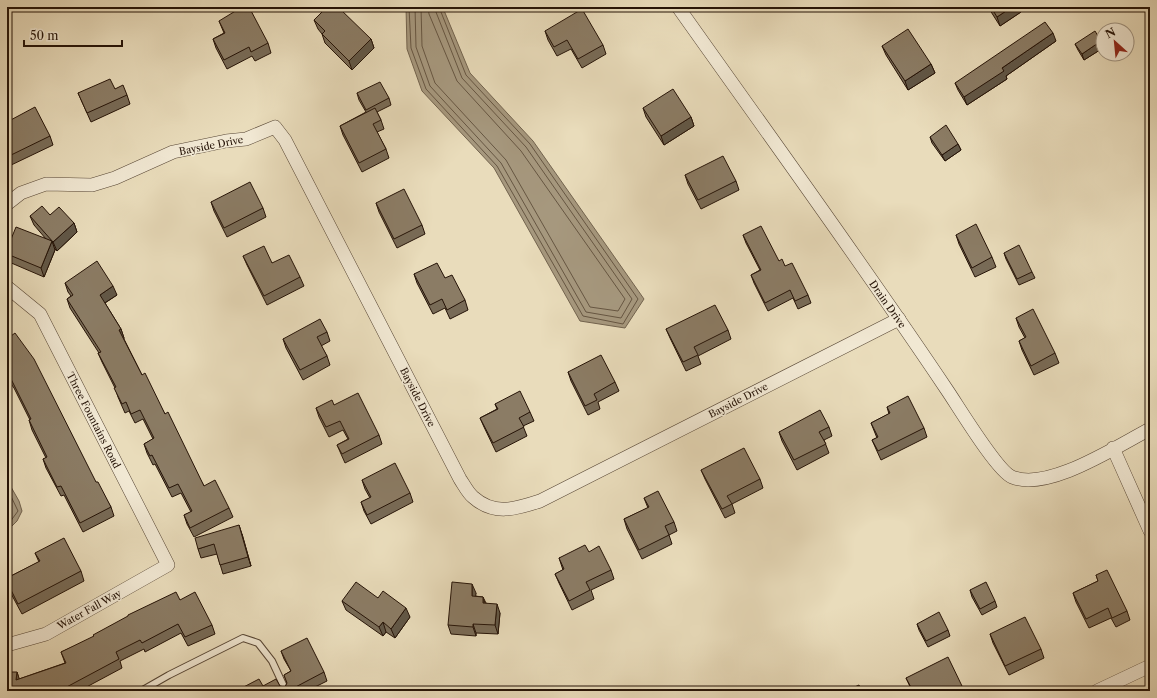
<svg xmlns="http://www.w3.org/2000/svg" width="1157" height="698" viewBox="0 0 1157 698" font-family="'Libre Caslon Text',serif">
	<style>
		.water { fill: #a6987e; stroke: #72634e }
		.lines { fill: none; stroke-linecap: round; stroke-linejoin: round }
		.shore { stroke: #665642; stroke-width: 1 }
		.service-casing { stroke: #564534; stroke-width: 8 }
		.minor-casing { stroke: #564534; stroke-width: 14 }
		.service { stroke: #f1e8d3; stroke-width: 6 }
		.minor { stroke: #f1e8d3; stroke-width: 13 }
		.wall { fill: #786b57; stroke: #251307 }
		.shaded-wall { fill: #615747; stroke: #251307 }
		.building { fill: #8b7c65; stroke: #251307 }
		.labels { text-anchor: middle; stroke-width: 3; stroke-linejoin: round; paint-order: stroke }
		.street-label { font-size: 10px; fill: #251307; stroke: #f1e8d3 }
	</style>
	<rect width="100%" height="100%" fill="#e9dcbb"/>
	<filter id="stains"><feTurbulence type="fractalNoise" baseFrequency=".005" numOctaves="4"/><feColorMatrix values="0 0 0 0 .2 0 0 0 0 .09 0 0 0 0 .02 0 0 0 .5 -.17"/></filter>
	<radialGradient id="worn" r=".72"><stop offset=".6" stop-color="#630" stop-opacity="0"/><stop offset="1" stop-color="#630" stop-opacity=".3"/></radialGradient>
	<!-- water -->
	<g class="water">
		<path d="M406,7L443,8L470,73L533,141L644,299L625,328L580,321L494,168L422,91L407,49Z"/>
		<path d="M7,480L19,501L22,511L17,521L7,531Z"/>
	</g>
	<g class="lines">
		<!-- shore -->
		<g class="shore">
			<path d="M409,7L411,48L426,89L497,166L583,316L623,324L638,299L530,144L466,75L439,7"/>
			<path d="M415,7L416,47L430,86L501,163L586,312L621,318L632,299L526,147L462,78L434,7"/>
			<path d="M421,7L422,46L435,83L506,160L590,307L618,311L625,299L521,151L457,81L429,14L428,7"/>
			<path d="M7,488L18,511L7,526"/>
		</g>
		<!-- service casing -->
		<g class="service-casing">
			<path id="service" d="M141,691L169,675L243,638L258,643L272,661L286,691"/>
		</g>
		<!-- minor casing -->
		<g class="minor-casing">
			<g id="minor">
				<path d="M678,7C768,134 860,260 947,390C958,406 997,471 1012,477C1048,492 1117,446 1150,429"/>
				<path d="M7,204L21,193L46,184L92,185L115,178L173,152L226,141L246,139L275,127L285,140L460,479C464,485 468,493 473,497C494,516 516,509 540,501L899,319"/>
				<path d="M7,287L40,314L168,565L46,634L7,645"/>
				<path d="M1113,448L1150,531"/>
				<path d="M1097,691L1150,666"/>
			</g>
		</g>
		<!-- service -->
		<use href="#service" class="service"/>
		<!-- minor -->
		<use href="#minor" class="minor"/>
	</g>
	<!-- wall -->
	<g class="wall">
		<path d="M988,7H1019L1021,12L1000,26Z"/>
		<path d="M314,20L371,39L374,48L352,70L325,43L322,34L318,29Z"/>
		<path d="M219,21L268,43L271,53L255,61L252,56L227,69L216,48L213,39L224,33Z"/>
		<path d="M545,31L603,45L606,54L582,68L571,49L557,56L548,40Z"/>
		<path d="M1056,41L1006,76L1007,79L967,105L958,90L955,83Z"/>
		<path d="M1075,44L1103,46V48L1084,60L1078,50Z"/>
		<path d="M882,46L931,64L935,73L908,90L886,55Z"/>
		<path d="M115,89L127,95L130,104L91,122L78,93Z"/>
		<path d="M357,93L389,98L391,105L377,112L381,120L384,129L377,132L386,149L389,158L362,172L343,135L340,126L366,112L359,100Z"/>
		<path d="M643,108L691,117L694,126L664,145L646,117Z"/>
		<path d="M7,122L50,136L53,145L7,167Z"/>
		<path d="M930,137L958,144L961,150L945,161L932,143Z"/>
		<path d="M685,175L736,181L739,190L701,209L688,184Z"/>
		<path d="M211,202L263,208L266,217L227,237L214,211Z"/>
		<path d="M376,203L422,225L425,234L397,248L379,212Z"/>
		<path d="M50,215L74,223L77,232L57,251L54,248L55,250L44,277L9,262L7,258V249L46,239L34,225L30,216Z"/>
		<path d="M743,235L785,266L808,295L811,303L798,309L793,298L768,311L754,283L751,275L760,270L746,243Z"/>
		<path d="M956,235L992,257L996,267L975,277L959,244Z"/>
		<path d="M1004,253L1032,272L1035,278L1019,285L1006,259Z"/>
		<path d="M243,256L272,263L300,277L304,286L267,305L247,265Z"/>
		<path d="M414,274L445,278L465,300L468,310L450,319L445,308L433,314L417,283Z"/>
		<path d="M65,283L117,295L105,303L121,329L124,338V339L142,375L165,414L204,486L229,508L233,517L194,537L187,524L184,515L191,512L181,493L172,497L155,464L153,465L147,453L144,444L153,439L143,419L135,423L129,411L125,413L118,397L115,388L102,362L98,353H99L70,308L67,299L71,296L68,292Z"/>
		<path d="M1016,318L1055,353L1059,363L1034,375L1022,350L1019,341L1025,338L1019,327Z"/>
		<path d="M666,329L728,330L731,339L698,356L701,364L686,371L670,338Z"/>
		<path d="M327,332L330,341L321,346L327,356L330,365L303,380L286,348L283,339Z"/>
		<path d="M7,339L111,507L114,516L83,532L64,495L61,496L46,468L43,459L46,458L32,430L29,420H30L14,388L7,378Z"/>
		<path d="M568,372L615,382L619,391L598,402L600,409L588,415L571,381Z"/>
		<path d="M495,404L530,412L534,421L523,426L527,436L496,452L484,427L480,418L497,409Z"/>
		<path d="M334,405L379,435L382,444L345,463L337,445L348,439L343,430L329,437L319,417L316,408Z"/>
		<path d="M887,407L924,428L927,437L881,460L876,449L872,440L877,438L871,423L889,414Z"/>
		<path d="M829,427L832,436L824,440L829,453L797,470L782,441L779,432Z"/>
		<path d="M701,470L760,479L763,488L732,504L735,513L725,518L705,479Z"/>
		<path d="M362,480L410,493L413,502L371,524L364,511L361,502L370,498L365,489Z"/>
		<path d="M644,498L674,522L677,531L669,535L672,544L642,559L627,529L624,519L648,508Z"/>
		<path d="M242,534L251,566L223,574L217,554L201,558L198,549Z"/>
		<path d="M589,552L611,570L614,579L591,590L594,599L572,610L559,583L555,574L563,570L559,558Z"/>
		<path d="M35,553L81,571L84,581L22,614L8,588L7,584V578L39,562Z"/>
		<path d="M1096,575L1127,611L1130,620L1116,627L1111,618L1089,628L1076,602L1073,593L1098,581Z"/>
		<path d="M970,590L995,601L997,607L982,615L972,597Z"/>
		<path d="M476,593L475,596L483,597L486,603L500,613L498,634L476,633V636L451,634L448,625Z"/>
		<path d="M378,598L410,617L395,638L386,632L383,636L346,610L342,601Z"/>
		<path d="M180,600L212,625L215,634L188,646L181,633L145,652L144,649L120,661L122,668L79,691H7L17,672L19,679L65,663L61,652Z"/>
		<path d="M917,624L948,630L950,636L928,647L919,630Z"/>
		<path d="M990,634L1041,649L1044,658L1009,675L993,643Z"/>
		<path d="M281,651L324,672L327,681L307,691H236L263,686L285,687L287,683L284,675L291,671L284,659Z"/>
		<path d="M906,678L962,686L964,691H912Z"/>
	</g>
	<!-- shaded-wall -->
	<g class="shaded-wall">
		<path d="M1012,7H1019L1021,12L1000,26L997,17Z"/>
		<path d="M1053,33L1056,41L1006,76L1007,79L967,105L964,97L1002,68Z"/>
		<path d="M371,39L374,48L352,70L349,61Z"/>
		<path d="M1101,41L1103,46V48L1084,60L1082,54Z"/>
		<path d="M931,64L935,73L908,90L905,81Z"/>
		<path d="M691,117L694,126L664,145L661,136Z"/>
		<path d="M958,144L961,150L945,161L942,155Z"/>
		<path d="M74,223L77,232L57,251L53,242Z"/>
		<path d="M52,241L55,250L44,277L41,268Z"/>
		<path d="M113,286L117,295L103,304L100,295Z"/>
		<path d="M121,329L124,338L123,340L119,330Z"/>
		<path d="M239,525L242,534L251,566L248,557Z"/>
		<path d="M472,584L476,593L475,605L472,596Z"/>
		<path d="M483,597L486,606L483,603Z"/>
		<path d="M497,604L500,613L498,634L495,625Z"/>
		<path d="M406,608L410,617L395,638L391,629Z"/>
		<path d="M383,622L386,632L383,636L379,627Z"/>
		<path d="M473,624L476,633V636L473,627Z"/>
		<path d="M17,672L20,681L16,680Z"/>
	</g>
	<!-- building -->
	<g class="building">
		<path d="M242,7H249L268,43L251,52L249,47L224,60L213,39L225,33L219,21Z"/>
		<path d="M327,7H338L371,39L349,61L322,34L325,31L314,20Z"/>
		<path d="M991,7H1012L997,17Z"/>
		<path d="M582,9L603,45L578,59L567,40L554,47L545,31Z"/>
		<path d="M1045,22L1053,33L1002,68L1004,71L964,97L955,83Z"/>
		<path d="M908,29L931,64L905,81L882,46Z"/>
		<path d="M1095,31L1101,41L1082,54L1075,44Z"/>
		<path d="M110,79L115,89L123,85L127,95L87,113L78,93Z"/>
		<path d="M380,82L389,98L366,110L357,93Z"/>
		<path d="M673,89L691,117L661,136L643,108Z"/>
		<path d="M35,107L50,136L7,157V122Z"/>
		<path d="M375,108L381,120L373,124L386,149L359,163L340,126Z"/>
		<path d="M946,125L958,144L942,155L930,137Z"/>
		<path d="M723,156L736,181L698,200L685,175Z"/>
		<path d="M250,182L263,208L224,228L211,202Z"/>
		<path d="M404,189L422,225L394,239L376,203Z"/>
		<path d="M42,206L50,215L59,207L74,223L53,242L30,216Z"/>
		<path d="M976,224L992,257L972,268L956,235Z"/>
		<path d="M761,226L779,261L782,259L785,266L792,263L808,295L795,301L790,290L765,303L751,275L761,270L743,235Z"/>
		<path d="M16,227L52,241L41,268L7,254V249Z"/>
		<path d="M1019,245L1032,272L1017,279L1004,253Z"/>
		<path d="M264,246L272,263L289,255L300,277L264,296L243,256Z"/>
		<path d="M97,261L113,286L100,295L121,329L119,330L142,375L145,373L165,414L168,412L204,486L215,480L229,508L190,528L184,515L192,511L178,484L169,488L152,455L150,456L144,444L154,438L140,410L131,414L126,402L122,404L114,388L116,387L98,353L101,352L67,299L73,295L65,283Z"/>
		<path d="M437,263L445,278L452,275L465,300L447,310L442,299L430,305L414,274Z"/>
		<path d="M715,305L728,330L694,347L698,355L683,362L666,329Z"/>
		<path d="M1033,309L1055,353L1031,366L1019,341L1026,337L1016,318Z"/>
		<path d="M320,319L327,332L317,337L327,356L300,370L283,339Z"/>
		<path d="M15,333L34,359L96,482H98L111,507L80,523L61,486L57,487L43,459L47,457L29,420L31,419L11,379L7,374V339Z"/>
		<path d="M601,355L615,382L594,394L597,400L585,406L568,372Z"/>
		<path d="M520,391L530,412L519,418L524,427L493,443L480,418L498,409L495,404Z"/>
		<path d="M358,393L379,435L342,454L337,445L349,439L340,421L326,427L316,408L332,400L334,405Z"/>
		<path d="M908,396L924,428L878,451L872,440L878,437L871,423L890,413L887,407Z"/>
		<path d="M820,410L829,427L819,432L826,444L794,460L779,432Z"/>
		<path d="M744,448L760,479L727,496L732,504L722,509L701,470Z"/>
		<path d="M395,463L410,493L367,515L361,502L371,497L362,480Z"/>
		<path d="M658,491L674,522L665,526L669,535L639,550L624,519L649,507L644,498Z"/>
		<path d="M239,525L248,557L220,565L214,544L198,549L195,538Z"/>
		<path d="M64,538L81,571L18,604L7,582V578L40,561L35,553Z"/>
		<path d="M585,545L589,552L599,546L611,570L586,582L590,590L569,601L555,574L564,569L559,558Z"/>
		<path d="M1107,570L1127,611L1112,618L1108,608L1086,619L1073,593L1098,581L1096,575Z"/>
		<path d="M356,582L378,598L383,591L406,608L391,629L383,622L379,627L342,601Z"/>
		<path d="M452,582L472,584V596L483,597V603L497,604L495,625L473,624V627L448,625Z"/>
		<path d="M986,582L995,601L980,609L970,590Z"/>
		<path d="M176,592L180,600L195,592L212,625L185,637L178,624L142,643L140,640L116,652L119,659L61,690V691H7V672H17L16,680L66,663L61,652L94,636L93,635L128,616V615Z"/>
		<path d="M939,612L948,630L926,641L917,624Z"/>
		<path d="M1025,617L1041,649L1005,666L990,634Z"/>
		<path d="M307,638L324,672L288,691H236L259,679L263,686L276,679L280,686L285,687L287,683L284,675L291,671L281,651Z"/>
		<path d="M948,657L962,686L953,691H913L906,678Z"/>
		<path d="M859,685L862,691H849L848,690Z"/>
	</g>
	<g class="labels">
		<!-- street labels -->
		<g class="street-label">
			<text transform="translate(211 145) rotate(-11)" y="4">Bayside Drive</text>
			<text transform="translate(888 304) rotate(55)" y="4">Drain Drive</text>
			<text transform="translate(418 397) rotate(63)" y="4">Bayside Drive</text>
			<text transform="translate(738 400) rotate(-27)" y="4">Bayside Drive</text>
			<text transform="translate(94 420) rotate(63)" y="4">Three Fountains Road</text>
			<text transform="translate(89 609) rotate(-29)" y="4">Water Fall Way</text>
		</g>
	</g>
	<!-- margin -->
	<rect width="1157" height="698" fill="none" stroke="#e9dcbb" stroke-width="24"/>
	<rect x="8" y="8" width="1141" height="682" fill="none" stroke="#251307" stroke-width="2"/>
	<rect x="12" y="12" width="1133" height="674" fill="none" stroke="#251307"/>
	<!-- north arrow -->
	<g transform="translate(1115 42) rotate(333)"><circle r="19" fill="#f1e8d3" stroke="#9f9381"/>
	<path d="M0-3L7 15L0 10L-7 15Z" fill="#8f2418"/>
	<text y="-6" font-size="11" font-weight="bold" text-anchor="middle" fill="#251307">N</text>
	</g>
	<!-- scale -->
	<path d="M24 40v6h98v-6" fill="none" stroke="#251307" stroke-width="2"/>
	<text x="30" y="40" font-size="12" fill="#251307" stroke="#f1e8d3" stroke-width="3" paint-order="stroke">50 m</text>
	<rect width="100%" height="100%" filter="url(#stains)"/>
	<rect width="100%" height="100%" fill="url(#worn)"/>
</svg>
